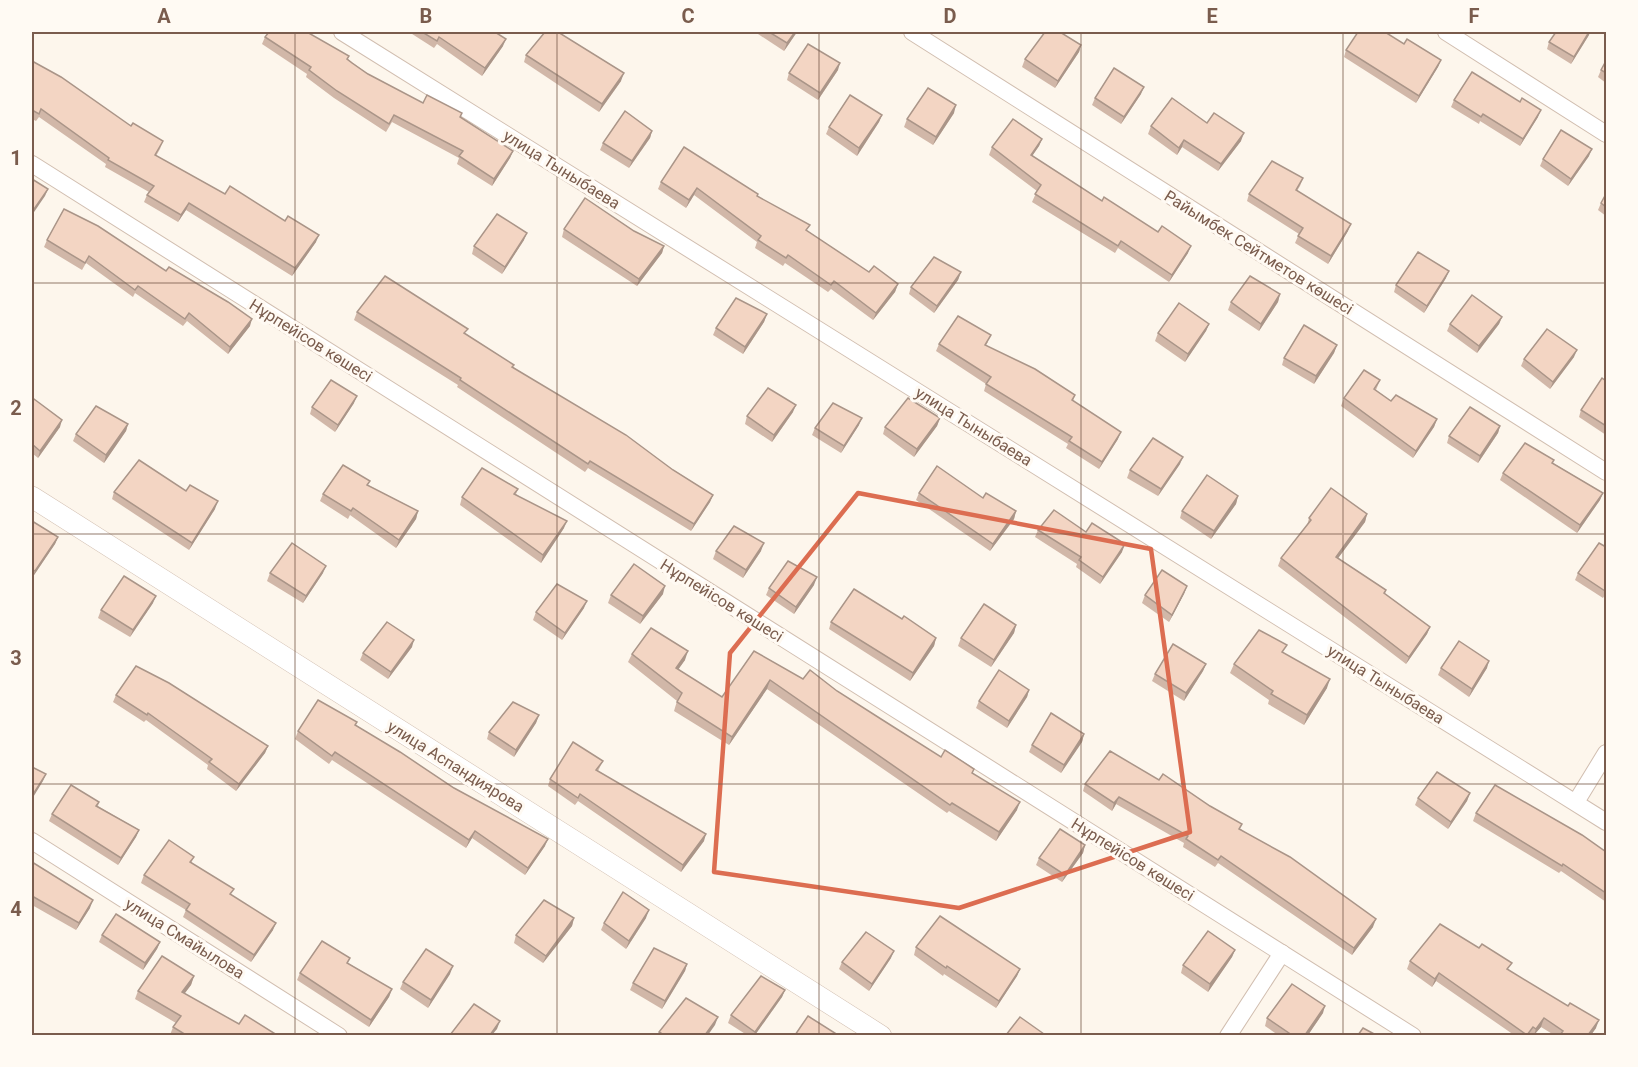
<svg xmlns="http://www.w3.org/2000/svg" width="1638" height="1067" viewBox="0 0 1638 1067" font-family="Roboto,sans-serif">
	<style>
		.lines { fill: none; stroke-linecap: round; stroke-linejoin: round }
		.minor-casing { stroke: #d1beb0; stroke-width: 18 }
		.tertiary-casing { stroke: #d1beb0; stroke-width: 22 }
		.minor { stroke: #fff; stroke-width: 16 }
		.tertiary { stroke: #fff; stroke-width: 21 }
		.wall { fill: #d1b7a8 }
		.shaded-wall { fill: #aa9588 }
		.building { fill: #f3d5c3; stroke: #aa9588; stroke-width: 1.5 }
		.marked { fill: none; stroke: #dc6d51; stroke-width: 4.5; stroke-linejoin: round }
		.grid { fill: none; stroke: #7a5c4d; stroke-width: 1.5; stroke-opacity: 0.55 }
		.labels { text-anchor: middle; stroke-width: 6; stroke-linejoin: round; paint-order: stroke }
		.street-label { font-size: 16px; fill: #7a5c4d; stroke: #fffaf3 }
		.neatline { fill: none; stroke: #7a5c4d; stroke-width: 2 }
		.grid-label { font-size: 20px; text-anchor: middle; font-weight: bold; fill: #7a5c4d }
	</style>
	<rect width="100%" height="100%" fill="#fdf6ec"/>
	<g class="lines">
		<!-- minor casing -->
		<g class="minor-casing">
			<g id="minor">
				<path d="M342,32L1606,822"/>
				<path d="M912,32L1606,472"/>
				<path d="M1446,32L1606,134"/>
				<path d="M32,164L1413,1036"/>
				<path d="M1576,802L1606,753"/>
				<path d="M32,841L339,1036"/>
				<path d="M1228,1036L1282,953"/>
			</g>
		</g>
		<!-- tertiary casing -->
		<g class="tertiary-casing">
			<path id="tertiary" d="M32,497L881,1036"/>
		</g>
		<!-- minor -->
		<use href="#minor" class="minor"/>
		<!-- tertiary -->
		<use href="#tertiary" class="tertiary"/>
	</g>
	<!-- wall -->
	<g class="wall">
		<path d="M269,32H309L308,33L348,59L368,74L423,103L462,113L460,117L513,151L510,158L492,186L457,164L459,158L392,122L386,132L334,98L306,77L307,74L262,44L265,37Z"/>
		<path d="M409,32H495L503,46L482,76L437,44L434,48Z"/>
		<path d="M755,32H797L784,51Z"/>
		<path d="M1589,35L1571,64L1547,49L1549,42Z"/>
		<path d="M1404,44L1441,60L1438,67L1416,103L1344,57L1346,50Z"/>
		<path d="M1081,45L1079,52L1055,88L1022,67L1025,59Z"/>
		<path d="M526,55L621,81L599,112L524,62Z"/>
		<path d="M32,61L131,126L163,141L160,149L156,156L225,194L316,242L292,276L186,210L178,222L144,202L147,195L149,192L105,167L106,164L39,117L36,121L32,119Z"/>
		<path d="M1606,61V83L1598,77L1601,70Z"/>
		<path d="M838,70L818,100L787,80L789,73Z"/>
		<path d="M1141,94L1121,124L1092,105L1095,98Z"/>
		<path d="M1454,100L1538,117L1520,146L1480,121L1479,124L1451,107Z"/>
		<path d="M954,113L933,145L904,127L907,119Z"/>
		<path d="M882,115L879,122L857,156L826,134L829,127Z"/>
		<path d="M1207,123L1241,141L1218,171L1182,147L1177,155L1148,134L1151,126Z"/>
		<path d="M652,131L650,138L629,168L600,150L603,143Z"/>
		<path d="M1042,139L1039,146L1032,156L1102,201L1188,253L1169,282L1118,248L1115,253L1032,202L1037,191L989,155L992,147Z"/>
		<path d="M1589,156L1568,186L1540,166L1543,159Z"/>
		<path d="M1303,178L1300,186L1297,191L1348,231L1328,264L1295,243L1299,234L1247,201L1249,194Z"/>
		<path d="M661,182L757,197L869,272L898,284L895,292L873,320L831,289L828,292L785,263L783,266L755,248L757,242L694,195L686,208L658,189Z"/>
		<path d="M1606,194V216L1598,210L1601,203Z"/>
		<path d="M64,209L250,326L228,354L187,321L183,326L135,293L133,297L86,263L82,270L44,247L47,240Z"/>
		<path d="M564,229L634,231L664,246L662,253L637,286L562,237Z"/>
		<path d="M524,240L502,274L472,254L474,246Z"/>
		<path d="M961,272L958,280L934,313L909,294L911,287Z"/>
		<path d="M1446,278L1424,313L1394,292L1396,285Z"/>
		<path d="M1280,294L1278,302L1259,331L1228,310L1231,302Z"/>
		<path d="M357,312L466,334L514,365L513,367L713,495L710,502L691,531L588,468L585,472L457,387L458,385L354,320Z"/>
		<path d="M767,314L764,322L743,354L713,335L716,328Z"/>
		<path d="M1502,317L1499,324L1477,353L1447,331L1450,324Z"/>
		<path d="M1209,324L1206,331L1185,362L1155,341L1158,333Z"/>
		<path d="M988,342L986,345L1075,395L1073,401L1118,439L1099,469L1066,448L1068,444L984,391L986,384L936,351L939,344Z"/>
		<path d="M1337,345L1334,353L1314,384L1282,365L1284,358Z"/>
		<path d="M1574,357L1550,389L1521,366L1524,359Z"/>
		<path d="M1380,380L1376,390L1391,401L1437,419L1434,427L1413,458L1341,406L1344,398Z"/>
		<path d="M1606,381V435L1579,417L1581,410Z"/>
		<path d="M32,402L60,427L38,458L32,453Z"/>
		<path d="M354,403L335,432L310,414L312,407Z"/>
		<path d="M793,412L772,442L745,424L747,416Z"/>
		<path d="M940,418L937,426L914,457L883,434L885,427Z"/>
		<path d="M128,424L126,431L104,463L73,441L76,434Z"/>
		<path d="M859,425L841,453L812,435L815,428Z"/>
		<path d="M1500,426L1498,433L1478,463L1447,443L1449,436Z"/>
		<path d="M1553,463L1603,493L1600,500L1577,533L1500,480L1503,473Z"/>
		<path d="M1180,464L1158,496L1127,478L1130,470Z"/>
		<path d="M368,485L418,511L416,519L396,548L350,515L348,519L320,501L323,494Z"/>
		<path d="M518,489L516,494L564,528L541,563L460,505L462,497Z"/>
		<path d="M186,491L215,509L189,550L112,499L114,492Z"/>
		<path d="M919,493L983,498L1016,511L1014,519L990,551L916,500Z"/>
		<path d="M1238,496L1236,504L1211,539L1180,518L1182,511Z"/>
		<path d="M1367,514L1365,522L1338,558L1386,590L1385,594L1430,627L1427,634L1406,664L1278,566L1281,558L1307,526L1309,518Z"/>
		<path d="M32,521L58,537L55,544L32,578Z"/>
		<path d="M1038,530L1086,532L1122,552L1100,584L1076,567L1077,564L1035,537Z"/>
		<path d="M1599,543L1606,593L1603,598L1575,580L1578,573Z"/>
		<path d="M716,551H761L743,578L713,559Z"/>
		<path d="M270,573H323L303,603L267,581Z"/>
		<path d="M814,585L794,614L766,595L769,588Z"/>
		<path d="M1187,586L1184,594L1169,622L1142,603L1145,595Z"/>
		<path d="M663,594L640,624L608,603L611,595Z"/>
		<path d="M153,603L130,637L98,618L101,610Z"/>
		<path d="M584,608L562,640L533,620L536,612Z"/>
		<path d="M902,619L936,638L934,646L910,681L829,629L831,622Z"/>
		<path d="M1016,625L1014,633L991,667L958,646L961,638Z"/>
		<path d="M412,647L388,679L360,660L363,653Z"/>
		<path d="M754,651L803,679L837,691L941,757L973,773L1017,810L996,841L949,811L947,813L767,689L729,745L674,711L677,701L628,662L632,654L685,660L678,669L722,697Z"/>
		<path d="M1284,653L1327,688L1304,725L1268,704L1269,700L1230,673L1234,664Z"/>
		<path d="M1206,664L1203,671L1184,701L1152,681L1155,674Z"/>
		<path d="M1441,668H1487L1469,697L1438,675Z"/>
		<path d="M1029,690L1027,697L1007,728L976,708L979,701Z"/>
		<path d="M116,695L268,746L265,753L236,791L207,769L208,765L146,720L144,722L113,702Z"/>
		<path d="M539,715L536,723L514,757L487,739L489,732Z"/>
		<path d="M356,725L545,846L525,875L472,838L466,848L332,760L329,764L295,739L298,731Z"/>
		<path d="M1084,734L1082,742L1061,773L1029,752L1032,745Z"/>
		<path d="M603,761L598,771L704,841L681,872L578,801L575,805L548,786L550,779Z"/>
		<path d="M1085,784L1241,829L1373,927L1352,955L1218,863L1215,867L1183,847L1184,843L1116,804L1112,811L1083,791Z"/>
		<path d="M1470,793L1467,801L1448,829L1415,805L1418,798Z"/>
		<path d="M99,802L98,806L139,830L136,837L118,865L49,821L52,814Z"/>
		<path d="M1476,813L1606,852V902L1561,871L1559,873L1473,821Z"/>
		<path d="M1085,845L1083,853L1062,882L1036,865L1039,858Z"/>
		<path d="M194,857L191,863L273,930L251,962L183,917L186,910L141,883L144,875Z"/>
		<path d="M32,862L90,908L76,930L32,905Z"/>
		<path d="M574,918L572,926L543,963L514,943L516,935Z"/>
		<path d="M646,918L626,949L601,930L604,923Z"/>
		<path d="M102,935L160,942L157,949L143,970L99,942Z"/>
		<path d="M916,947L1020,969L1017,976L996,1008L944,974L943,976L914,955Z"/>
		<path d="M1235,950L1232,957L1208,992L1181,973L1183,965Z"/>
		<path d="M891,958L869,991L839,969L842,962Z"/>
		<path d="M1410,961L1509,970L1596,1028L1591,1035H1554L1541,1027L1534,1035H1514L1436,981L1432,987L1407,969Z"/>
		<path d="M348,963L392,989L389,997L369,1027L297,980L300,973Z"/>
		<path d="M687,964L685,971L662,1009L630,990L633,983Z"/>
		<path d="M450,974L428,1008L400,989L403,982Z"/>
		<path d="M194,976L191,985L184,994L239,1024L277,1035H170L173,1027L176,1023L135,999L138,991Z"/>
		<path d="M785,990L782,997L755,1035H747L728,1023L731,1015Z"/>
		<path d="M1323,1013L1308,1035H1278L1265,1026L1267,1018Z"/>
	</g>
	<!-- shaded-wall -->
	<g class="shaded-wall">
		<path d="M795,32H797L784,51L787,43Z"/>
		<path d="M1589,32H1590L1589,35L1571,64L1574,57Z"/>
		<path d="M506,39L503,46L482,76L485,68Z"/>
		<path d="M1081,45L1079,52L1055,88L1058,81Z"/>
		<path d="M1441,60L1438,67L1416,103L1419,96Z"/>
		<path d="M840,63L838,70L818,100L820,93Z"/>
		<path d="M624,73L621,81L599,112L602,104Z"/>
		<path d="M1144,87L1141,94L1121,124L1124,117Z"/>
		<path d="M956,105L954,113L933,145L936,137Z"/>
		<path d="M1541,110L1538,117L1520,146L1523,139Z"/>
		<path d="M882,115L879,122L857,156L859,148Z"/>
		<path d="M652,131L650,138L629,168L632,161Z"/>
		<path d="M1244,133L1241,141L1218,171L1221,164Z"/>
		<path d="M1042,139L1039,146L1028,162L1031,155Z"/>
		<path d="M1184,140L1182,147L1177,155L1179,148Z"/>
		<path d="M1592,149L1589,156L1568,186L1571,179Z"/>
		<path d="M513,151L510,158L492,186L494,179Z"/>
		<path d="M697,188L694,195L686,208L689,200Z"/>
		<path d="M48,189L45,196L32,215V212Z"/>
		<path d="M189,203L186,210L178,222L181,215Z"/>
		<path d="M1351,224L1348,231L1328,264L1331,256Z"/>
		<path d="M527,233L524,240L502,274L505,267Z"/>
		<path d="M319,235L316,242L292,276L295,268Z"/>
		<path d="M664,246L662,253L637,286L639,279Z"/>
		<path d="M1191,246L1188,253L1169,282L1172,275Z"/>
		<path d="M1449,271L1446,278L1424,313L1427,306Z"/>
		<path d="M961,272L958,280L934,313L937,306Z"/>
		<path d="M898,284L895,292L873,320L876,313Z"/>
		<path d="M1280,294L1278,302L1259,331L1261,324Z"/>
		<path d="M767,314L764,322L743,354L745,347Z"/>
		<path d="M1502,317L1499,324L1477,353L1479,346Z"/>
		<path d="M252,319L250,326L228,354L230,347Z"/>
		<path d="M1209,324L1206,331L1185,362L1188,354Z"/>
		<path d="M1337,345L1334,353L1314,384L1316,376Z"/>
		<path d="M1577,350L1574,357L1550,389L1553,382Z"/>
		<path d="M357,396L354,403L335,432L338,425Z"/>
		<path d="M796,405L793,412L772,442L774,435Z"/>
		<path d="M862,418L859,425L841,453L844,446Z"/>
		<path d="M940,418L937,426L914,457L917,449Z"/>
		<path d="M1437,419L1434,427L1413,458L1416,451Z"/>
		<path d="M62,420L60,427L38,458L40,451Z"/>
		<path d="M128,424L126,431L104,463L106,455Z"/>
		<path d="M1500,426L1498,433L1478,463L1480,456Z"/>
		<path d="M1121,432L1118,439L1099,469L1102,462Z"/>
		<path d="M1183,457L1180,464L1158,496L1161,489Z"/>
		<path d="M1603,493L1600,500L1577,533L1580,525Z"/>
		<path d="M713,495L710,502L691,531L694,524Z"/>
		<path d="M1238,496L1236,504L1211,539L1214,531Z"/>
		<path d="M218,501L215,509L189,550L192,543Z"/>
		<path d="M418,511L416,519L396,548L399,540Z"/>
		<path d="M1016,511L1014,519L990,551L993,544Z"/>
		<path d="M1367,514L1365,522L1333,565L1336,557Z"/>
		<path d="M567,521L564,528L541,563L543,555Z"/>
		<path d="M58,537L55,544L32,578L35,571Z"/>
		<path d="M764,543L761,551L743,578L746,570Z"/>
		<path d="M1125,544L1122,552L1100,584L1103,577Z"/>
		<path d="M326,566L323,573L303,603L306,596Z"/>
		<path d="M817,577L814,585L794,614L796,607Z"/>
		<path d="M665,586L663,594L640,624L643,616Z"/>
		<path d="M1187,586L1184,594L1169,622L1172,615Z"/>
		<path d="M156,596L153,603L130,637L133,630Z"/>
		<path d="M587,601L584,608L562,640L565,633Z"/>
		<path d="M1016,625L1014,633L991,667L994,660Z"/>
		<path d="M1430,627L1427,634L1406,664L1409,657Z"/>
		<path d="M936,638L934,646L910,681L913,673Z"/>
		<path d="M414,640L412,647L388,679L391,672Z"/>
		<path d="M688,651L685,660L673,677L676,668Z"/>
		<path d="M1489,661L1487,668L1469,697L1472,689Z"/>
		<path d="M1206,664L1203,671L1184,701L1186,693Z"/>
		<path d="M1330,679L1327,688L1304,725L1307,715Z"/>
		<path d="M770,680L767,689L729,745L732,737Z"/>
		<path d="M1029,690L1027,697L1007,728L1009,721Z"/>
		<path d="M539,715L536,723L514,757L516,750Z"/>
		<path d="M1084,734L1082,742L1061,773L1064,765Z"/>
		<path d="M268,746L265,753L236,791L239,784Z"/>
		<path d="M46,774L43,781L32,799V796Z"/>
		<path d="M1470,793L1467,801L1448,829L1451,822Z"/>
		<path d="M1119,797L1116,804L1112,811L1114,803Z"/>
		<path d="M1020,802L1017,810L996,841L999,832Z"/>
		<path d="M139,830L136,837L118,865L121,858Z"/>
		<path d="M475,831L472,838L466,848L469,840Z"/>
		<path d="M706,834L704,841L681,872L683,865Z"/>
		<path d="M548,839L545,846L525,875L528,868Z"/>
		<path d="M1085,845L1083,853L1062,882L1065,875Z"/>
		<path d="M93,900L90,908L76,930L79,923Z"/>
		<path d="M649,910L646,918L626,949L629,941Z"/>
		<path d="M574,918L572,926L543,963L546,956Z"/>
		<path d="M1376,919L1373,927L1352,955L1354,948Z"/>
		<path d="M276,923L273,930L251,962L254,955Z"/>
		<path d="M160,942L157,949L143,970L145,963Z"/>
		<path d="M1235,950L1232,957L1208,992L1210,984Z"/>
		<path d="M894,951L891,958L869,991L872,984Z"/>
		<path d="M687,964L685,971L662,1009L665,1001Z"/>
		<path d="M453,966L450,974L428,1008L431,1000Z"/>
		<path d="M1020,969L1017,976L996,1008L999,1001Z"/>
		<path d="M1439,973L1436,981L1432,987L1435,979Z"/>
		<path d="M194,976L191,985L179,1001L182,992Z"/>
		<path d="M392,989L389,997L369,1027L371,1020Z"/>
		<path d="M785,990L782,997L755,1035H754L755,1032Z"/>
		<path d="M1325,1006L1323,1013L1308,1035H1305Z"/>
		<path d="M718,1017L715,1025L708,1035H705Z"/>
		<path d="M1544,1018L1541,1027L1534,1035L1536,1029Z"/>
		<path d="M1599,1020L1596,1028L1591,1035H1588Z"/>
		<path d="M500,1021L497,1029L492,1035H490Z"/>
	</g>
	<!-- building -->
	<g class="building">
		<path d="M269,32H307L349,56L347,59L352,63L368,74L423,103L427,95L462,113L460,117L513,151L494,179L459,156L463,151L394,115L389,124L337,91L309,70L311,67L265,37Z"/>
		<path d="M422,32H495L506,39L485,68L439,37L437,41Z"/>
		<path d="M545,32H558L624,73L602,104L526,55Z"/>
		<path d="M769,32H795L787,43Z"/>
		<path d="M1045,32H1060L1081,45L1058,81L1025,59Z"/>
		<path d="M1358,32H1385L1404,44L1407,39L1441,60L1419,96L1346,50Z"/>
		<path d="M1556,32H1589L1574,57L1549,42Z"/>
		<path d="M808,44L840,63L820,93L789,73Z"/>
		<path d="M32,61L61,77L131,126L133,123L163,141L155,155L225,194L230,186L285,221L288,216L319,235L295,268L189,203L181,215L147,195L154,186L108,160L109,158L41,109L39,114L32,110Z"/>
		<path d="M1606,61V73L1601,70Z"/>
		<path d="M1114,68L1144,87L1124,117L1095,98Z"/>
		<path d="M1472,72L1520,102L1522,98L1541,110L1523,139L1483,114L1481,117L1454,100Z"/>
		<path d="M928,88L956,105L936,137L907,119Z"/>
		<path d="M850,95L882,115L859,148L829,127Z"/>
		<path d="M1172,98L1207,123L1214,113L1244,133L1221,164L1184,140L1179,148L1151,126Z"/>
		<path d="M625,111L652,131L632,161L603,143Z"/>
		<path d="M1013,119L1042,139L1031,155L1102,201L1104,197L1158,232L1162,226L1191,246L1172,275L1121,241L1118,246L1035,194L1041,185L992,147Z"/>
		<path d="M1561,130L1592,149L1571,179L1543,159Z"/>
		<path d="M684,147L758,194L757,196L810,225L806,230L869,272L874,266L898,284L876,313L834,281L831,285L788,255L786,258L758,240L761,236L697,188L689,200L661,182Z"/>
		<path d="M1272,161L1303,178L1296,190L1351,224L1331,256L1298,236L1303,228L1249,194Z"/>
		<path d="M32,179L48,189L32,212Z"/>
		<path d="M1606,194V207L1601,203Z"/>
		<path d="M585,198L634,231L664,246L639,279L564,229Z"/>
		<path d="M64,209L98,226L166,271L169,267L228,302L252,319L230,347L189,313L185,319L138,286L135,290L89,256L85,263L47,240Z"/>
		<path d="M497,214L527,233L505,267L474,246Z"/>
		<path d="M1418,252L1449,271L1427,306L1396,285Z"/>
		<path d="M934,257L961,272L937,306L911,287Z"/>
		<path d="M385,276L468,329L464,333L514,365L512,367L626,435L673,470L713,495L694,524L590,461L588,464L460,380L461,378L357,312Z"/>
		<path d="M1250,276L1280,294L1261,324L1231,302Z"/>
		<path d="M1472,295L1502,317L1479,346L1450,324Z"/>
		<path d="M736,298L767,314L745,347L716,328Z"/>
		<path d="M1179,303L1209,324L1188,354L1158,333Z"/>
		<path d="M958,316L991,335L985,345L1035,369L1075,395L1072,400L1121,432L1102,462L1069,441L1072,437L986,384L991,377L939,344Z"/>
		<path d="M1304,325L1337,345L1316,376L1284,358Z"/>
		<path d="M1547,329L1577,350L1553,382L1524,359Z"/>
		<path d="M1364,370L1380,380L1374,389L1391,401L1396,395L1437,419L1416,451L1344,398Z"/>
		<path d="M1602,378L1606,381V426L1581,410Z"/>
		<path d="M331,380L357,396L338,425L312,407Z"/>
		<path d="M768,388L796,405L774,435L747,416Z"/>
		<path d="M908,398L940,418L917,449L885,427Z"/>
		<path d="M34,399L62,420L40,451L32,444V402Z"/>
		<path d="M833,403L862,418L844,446L815,428Z"/>
		<path d="M96,406L128,424L106,455L76,434Z"/>
		<path d="M1470,407L1500,426L1480,456L1449,436Z"/>
		<path d="M1153,438L1183,457L1161,489L1130,470Z"/>
		<path d="M1525,443L1554,460L1552,463L1603,493L1580,525L1503,473Z"/>
		<path d="M139,460L186,491L190,485L218,501L192,543L114,492Z"/>
		<path d="M343,465L370,481L367,485L418,511L399,540L353,508L351,511L323,494Z"/>
		<path d="M937,466L983,498L986,493L1016,511L993,544L919,493Z"/>
		<path d="M482,468L518,489L514,494L567,521L543,555L462,497Z"/>
		<path d="M1207,475L1238,496L1214,531L1182,511Z"/>
		<path d="M1331,488L1367,514L1336,557L1386,590L1384,593L1430,627L1409,657L1281,558L1311,520L1309,518Z"/>
		<path d="M1054,510L1086,532L1092,523L1125,544L1103,577L1079,560L1081,557L1038,530Z"/>
		<path d="M32,521L58,537L35,571L32,569Z"/>
		<path d="M734,526L764,543L746,570L716,551Z"/>
		<path d="M292,543L326,566L306,596L270,573Z"/>
		<path d="M1599,543L1606,547V589L1605,591L1578,573Z"/>
		<path d="M788,561L817,577L796,607L769,588Z"/>
		<path d="M634,564L665,586L643,616L611,595Z"/>
		<path d="M1162,570L1187,586L1172,615L1145,595Z"/>
		<path d="M124,576L156,596L133,630L101,610Z"/>
		<path d="M557,584L587,601L565,633L536,612Z"/>
		<path d="M854,589L902,619L904,616L936,638L913,673L831,622Z"/>
		<path d="M984,604L1016,625L994,660L961,638Z"/>
		<path d="M387,622L414,640L391,672L363,653Z"/>
		<path d="M651,628L688,651L676,668L722,697L754,651L803,679L810,670L837,691L881,719L941,757L945,750L974,769L972,773L1020,802L999,832L952,803L950,805L770,680L732,737L677,702L682,693L632,654Z"/>
		<path d="M1259,630L1287,645L1282,652L1330,679L1307,715L1271,694L1273,691L1234,664Z"/>
		<path d="M1459,641L1489,661L1472,689L1441,668Z"/>
		<path d="M1173,644L1206,664L1186,693L1155,674Z"/>
		<path d="M136,666L169,683L268,746L239,784L209,762L212,759L148,713L147,715L116,695Z"/>
		<path d="M999,670L1029,690L1009,721L979,701Z"/>
		<path d="M318,700L357,722L355,725L400,752L454,788L548,839L528,868L475,831L469,840L335,752L332,756L298,731Z"/>
		<path d="M513,702L539,715L516,750L489,732Z"/>
		<path d="M1051,713L1084,734L1064,765L1032,745Z"/>
		<path d="M573,742L603,761L596,770L706,834L683,865L580,794L578,798L550,779Z"/>
		<path d="M1110,751L1159,780L1163,774L1210,806L1242,824L1239,829L1290,857L1376,919L1354,948L1221,856L1218,860L1186,839L1188,836L1119,797L1114,803L1085,784Z"/>
		<path d="M32,767L46,774L32,796Z"/>
		<path d="M1437,772L1470,793L1451,822L1418,798Z"/>
		<path d="M71,785L99,802L96,806L139,830L121,858L52,814Z"/>
		<path d="M1495,785L1582,835L1606,852V893L1563,864L1562,866L1476,813Z"/>
		<path d="M1060,829L1085,845L1065,875L1039,858Z"/>
		<path d="M169,840L194,857L190,862L234,889L230,894L276,923L254,955L186,910L190,904L144,875Z"/>
		<path d="M32,862L93,900L79,923L32,896Z"/>
		<path d="M623,892L649,910L629,941L604,923Z"/>
		<path d="M544,900L574,918L546,956L516,935Z"/>
		<path d="M116,914L160,942L145,963L102,935Z"/>
		<path d="M940,916L1020,969L999,1001L947,966L946,968L916,947Z"/>
		<path d="M1440,924L1479,948L1482,944L1512,963L1507,969L1568,1006L1570,1003L1599,1020L1588,1035H1560L1563,1031L1544,1018L1536,1029L1533,1027L1527,1035L1439,973L1435,979L1410,961Z"/>
		<path d="M1208,931L1235,950L1210,984L1183,965Z"/>
		<path d="M866,932L894,951L872,984L842,962Z"/>
		<path d="M322,941L350,958L347,963L392,989L371,1020L300,973Z"/>
		<path d="M654,948L687,964L665,1001L633,983Z"/>
		<path d="M426,949L453,966L431,1000L403,982Z"/>
		<path d="M162,956L194,976L182,992L239,1024L245,1015L277,1035H186L173,1027L181,1016L138,991Z"/>
		<path d="M761,976L785,990L755,1032L731,1015Z"/>
		<path d="M1292,984L1325,1006L1305,1035H1292L1267,1018Z"/>
		<path d="M686,998L718,1017L705,1035H664L659,1032Z"/>
		<path d="M474,1004L500,1021L490,1035H450Z"/>
		<path d="M808,1016L838,1035H795Z"/>
		<path d="M1020,1017L1044,1034L1043,1035H1006Z"/>
		<path d="M1363,1028L1376,1035H1358Z"/>
	</g>
	<!-- marked area -->
	<path class="marked" d="M858,493L1151,549L1190,832L959,908L714,872L730,653Z"/>
	<!-- grid -->
	<path class="grid" d="M295,32V1036M557,32V1036M819,32V1036M1081,32V1036M1343,32V1036M32,283H1606M32,534H1606M32,784H1606"/>
	<g class="labels">
		<!-- street labels -->
		<g class="street-label">
			<text transform="translate(562 169) rotate(32)" y="6">улица Тыныбаева</text>
			<text transform="translate(1259 252) rotate(32)" y="6">Райымбек Сейтметов көшесі</text>
			<text transform="translate(311 340) rotate(32)" y="6">Нұрпейісов көшесі</text>
			<text transform="translate(974 426) rotate(32)" y="6">улица Тыныбаева</text>
			<text transform="translate(722 600) rotate(32)" y="6">Нұрпейісов көшесі</text>
			<text transform="translate(1386 684) rotate(32)" y="6">улица Тыныбаева</text>
			<text transform="translate(456 766) rotate(32)" y="6">улица Аспандиярова</text>
			<text transform="translate(1133 859) rotate(32)" y="6">Нұрпейісов көшесі</text>
			<text transform="translate(185 938) rotate(32)" y="6">улица Смайылова</text>
		</g>
	</g>
	<!-- border -->
	<rect width="1638" height="1067" fill="none" stroke="#fffaf3" stroke-width="66"/>
	<rect x="33" y="33" width="1572" height="1001" class="neatline"/>
	<g class="grid-label">
		<text x="164" y="23">A</text>
		<text x="426" y="23">B</text>
		<text x="688" y="23">C</text>
		<text x="950" y="23">D</text>
		<text x="1212" y="23">E</text>
		<text x="1474" y="23">F</text>
		<text x="16" y="165">1</text>
		<text x="16" y="415">2</text>
		<text x="16" y="665">3</text>
		<text x="16" y="916">4</text>
	</g>
</svg>
